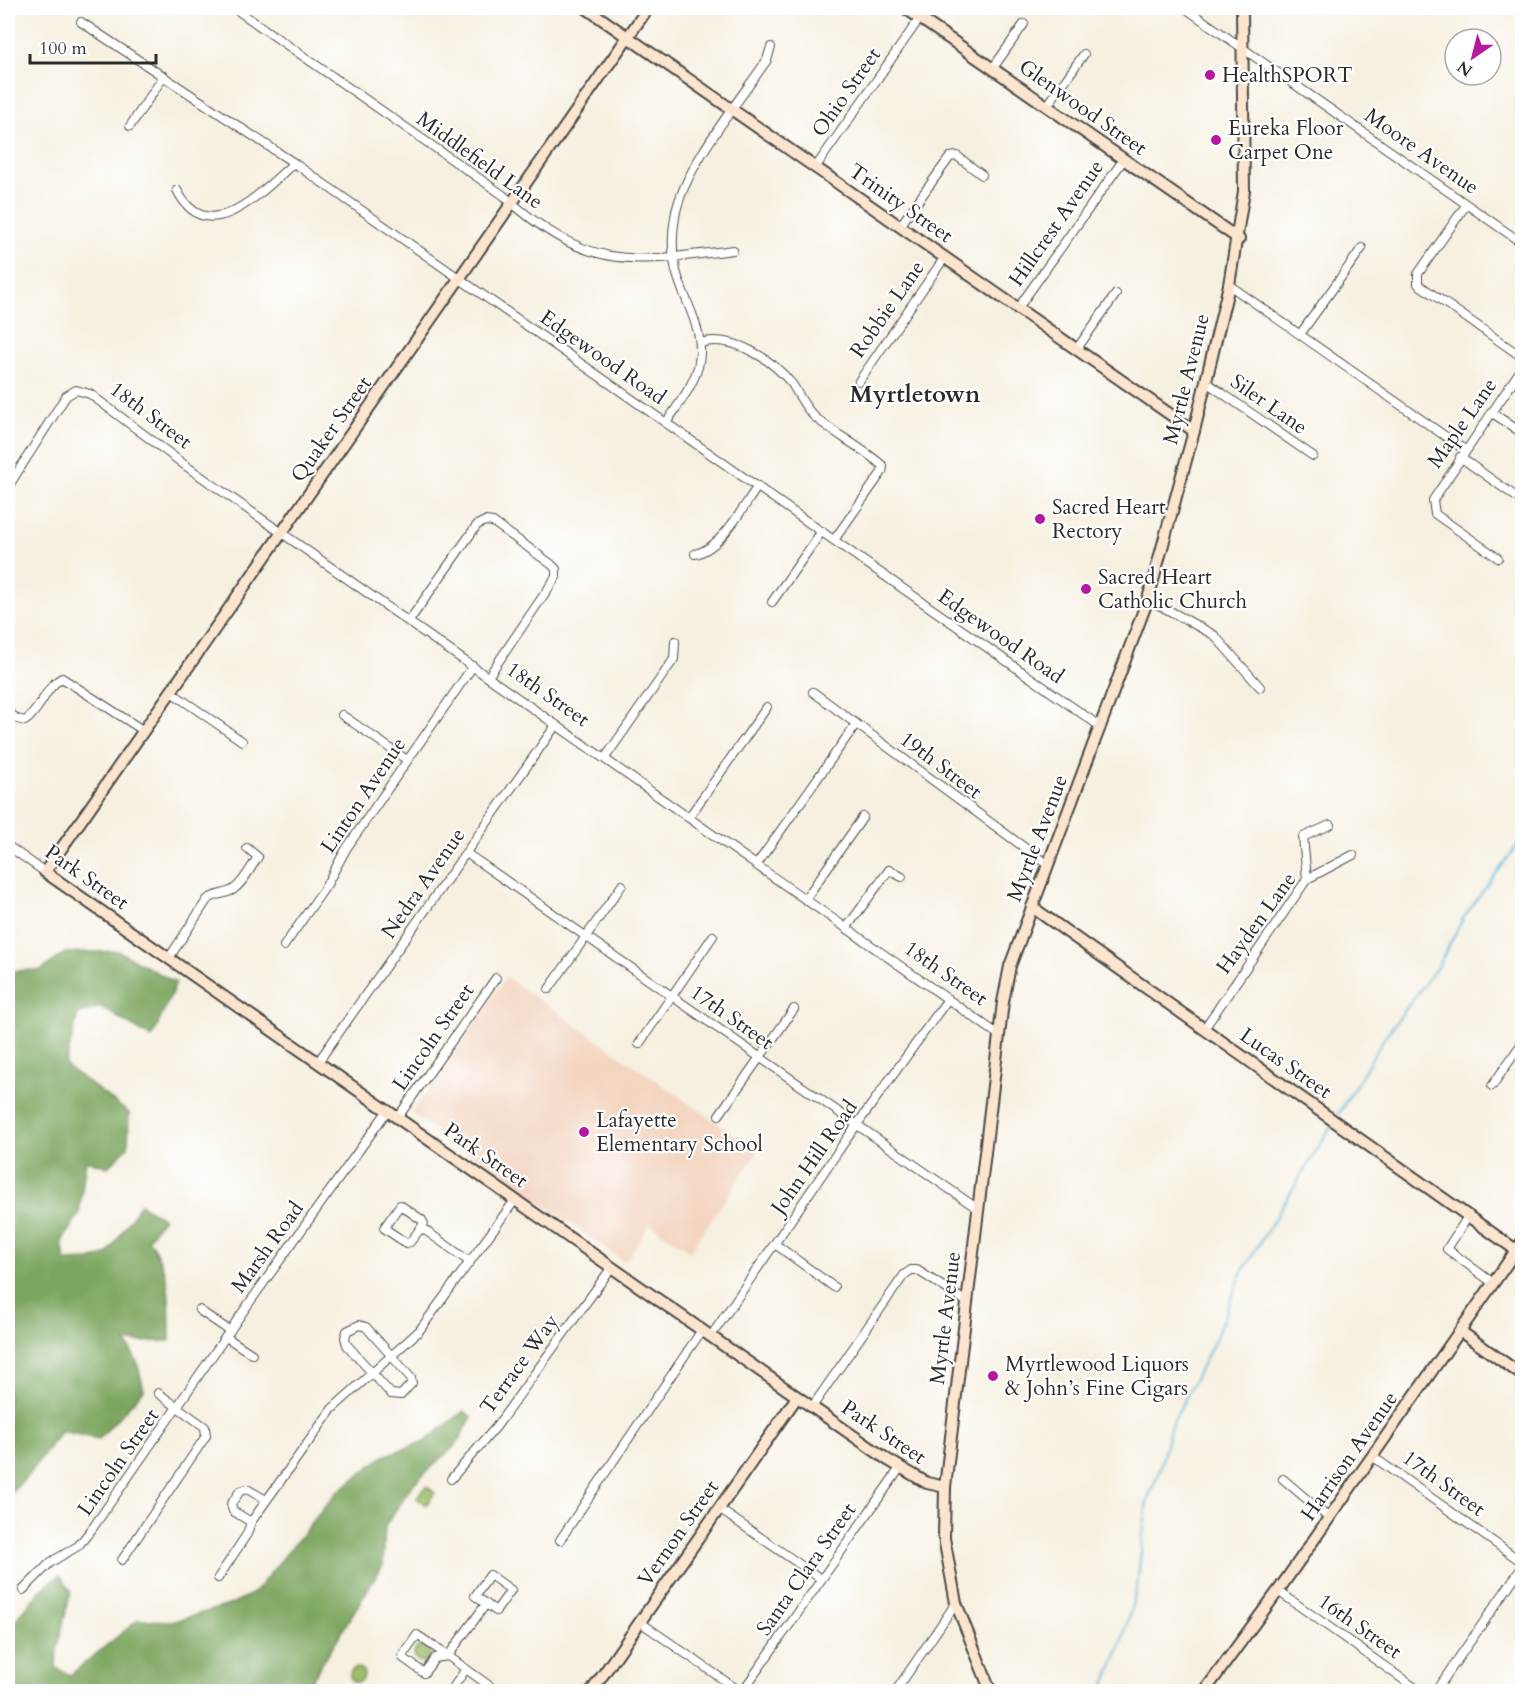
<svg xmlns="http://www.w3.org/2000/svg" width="1530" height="1699" viewBox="0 0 1530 1699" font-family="Cardo,serif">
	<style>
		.built { fill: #f3d4bf }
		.green { fill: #9bbf6a; stroke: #63754a; stroke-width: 1.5 }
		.forest { fill: #7ca65e; stroke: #546844; stroke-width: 1.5 }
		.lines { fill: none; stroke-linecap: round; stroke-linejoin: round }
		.stream { stroke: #5cb2d8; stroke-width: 2 }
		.street-casing { stroke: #494946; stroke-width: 10 }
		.secondary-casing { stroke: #494946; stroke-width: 14 }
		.street { stroke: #fff; stroke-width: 8 }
		.secondary { stroke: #fce5cf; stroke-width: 10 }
		.poi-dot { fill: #b5179e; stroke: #fff; stroke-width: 2 }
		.labels { text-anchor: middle; stroke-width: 4.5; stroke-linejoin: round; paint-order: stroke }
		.poi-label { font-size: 21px; fill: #2b2b2b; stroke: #fff; text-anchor: start }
		.street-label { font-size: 21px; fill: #2b2b2b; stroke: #fff }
		.quarter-label { font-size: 24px; font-weight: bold; fill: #2b2b2b; stroke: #fff }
	</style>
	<rect width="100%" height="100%" fill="#fff"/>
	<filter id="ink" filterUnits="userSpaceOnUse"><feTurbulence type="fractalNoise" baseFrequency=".0167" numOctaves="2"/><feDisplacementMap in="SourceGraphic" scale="12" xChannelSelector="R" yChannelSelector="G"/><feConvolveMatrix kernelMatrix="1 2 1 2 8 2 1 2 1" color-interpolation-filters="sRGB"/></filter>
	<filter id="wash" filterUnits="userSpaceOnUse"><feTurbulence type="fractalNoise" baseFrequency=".008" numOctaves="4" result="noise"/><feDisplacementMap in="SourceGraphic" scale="24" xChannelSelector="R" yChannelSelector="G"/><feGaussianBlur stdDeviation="1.35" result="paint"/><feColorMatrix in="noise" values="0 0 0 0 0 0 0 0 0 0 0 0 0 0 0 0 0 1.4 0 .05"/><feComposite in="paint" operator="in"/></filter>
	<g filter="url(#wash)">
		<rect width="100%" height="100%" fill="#f6f0e0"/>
		<!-- built -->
		<path class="built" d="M506,977L758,1151L690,1251L650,1224L625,1262L411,1113Z"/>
		<!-- green -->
		<g class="green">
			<path d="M426,1486L435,1493L426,1505L417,1498Z"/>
			<circle cx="422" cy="1654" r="8"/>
			<circle cx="357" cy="1675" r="7"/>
		</g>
		<!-- forest -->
		<g class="forest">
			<path d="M118,951L176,983L152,1038L101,1007L78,1014L65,1065L129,1113L128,1147L108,1167L86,1160L79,1214L62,1241L65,1261L90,1260L108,1254L140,1204L163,1218L148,1239C173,1277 169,1297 170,1341L126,1342L137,1362L144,1390L99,1439L61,1431L29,1474L8,1496V971L41,970L65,953Z"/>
			<path d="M464,1411L472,1417L455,1446L413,1484L385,1526L383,1565L305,1691H8V1629L40,1591L60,1575L71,1591L57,1649L56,1668L70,1675L138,1620L175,1621L229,1605L254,1593L337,1492L384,1456L425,1441Z"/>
		</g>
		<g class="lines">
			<!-- stream -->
			<g class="stream">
				<path d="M1336,1118L1384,1038L1438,966L1464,917L1522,839"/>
				<path d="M1102,1692L1122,1642L1137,1587L1147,1501L1158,1475L1171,1426L1215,1340L1242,1272L1332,1125"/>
			</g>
		</g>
	</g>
	<g filter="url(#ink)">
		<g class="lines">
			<!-- street casing -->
			<g class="street-casing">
				<g id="street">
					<path d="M234,8L503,195C587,271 629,263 733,250"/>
					<path d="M1185,8L1522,243"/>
					<path d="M81,22L294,163L1101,727"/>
					<path d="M993,68L1024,24"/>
					<path d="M1047,106L1084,54"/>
					<path d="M130,126L164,76"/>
					<path d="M815,168L927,8"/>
					<path d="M177,190C208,252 263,190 294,163"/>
					<path d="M1466,205L1418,274V284L1522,357"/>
					<path d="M900,226L950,157L957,156L982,175"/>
					<path d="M1229,285L1465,450"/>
					<path d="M1018,308L1124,159"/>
					<path d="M1301,333L1362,248"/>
					<path d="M700,343C733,334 772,359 792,384C800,396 805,409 816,418C837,435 862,448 883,466L882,472L834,540"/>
					<path d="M1076,350L1116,294"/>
					<path d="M859,381L945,257"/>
					<path d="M1206,382L1313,456"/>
					<path d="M1491,412L1522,433"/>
					<path d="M666,423C678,405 692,388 698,367C707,332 685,304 676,271C672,254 672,234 675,217C682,170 739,101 767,60L771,47"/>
					<path d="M1460,457L1522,501"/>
					<path d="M8,487L66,396L76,390L90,394L186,466L999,1035"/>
					<path d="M695,554C721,549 743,507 758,486"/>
					<path d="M1498,558L1435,514L1433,500L1522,368"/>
					<path d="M1148,599L1214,635L1260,687"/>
					<path d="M772,602L822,531"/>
					<path d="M409,621L477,525L485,521L493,522L551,564L556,569V577L488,677"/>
					<path d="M171,692L242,741"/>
					<path d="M813,692L1048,865"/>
					<path d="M8,712L17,719L25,721C41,710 45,687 62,678L144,731"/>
					<path d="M342,715L407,760"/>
					<path d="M605,758L674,659L675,641"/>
					<path d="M689,817L767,707"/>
					<path d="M8,846L45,872"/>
					<path d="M466,853L978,1209"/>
					<path d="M757,864L856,724"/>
					<path d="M1307,879L1303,837L1330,825"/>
					<path d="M806,898L863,817"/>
					<path d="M847,927L889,870L902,877"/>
					<path d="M284,946L326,886L346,849L473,666"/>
					<path d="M169,958L207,900C216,893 226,895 234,889C244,882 251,867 258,857L247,848"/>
					<path d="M549,989L622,885"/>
					<path d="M1204,1029L1307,879L1353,855"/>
					<path d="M639,1044L713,936"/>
					<path d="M318,1062L556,725"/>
					<path d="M1492,1086L1522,1043"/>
					<path d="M719,1115L794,1009"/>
					<path d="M398,1117L496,978"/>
					<path d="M400,1205L422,1220L424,1224L410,1242L406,1243L384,1228Z"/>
					<path d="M1469,1215L1447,1249L1493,1283"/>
					<path d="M422,1228L470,1262"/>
					<path d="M775,1244L834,1287"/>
					<path d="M199,1310L230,1331"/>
					<path d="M359,1325L366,1327L411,1378L412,1383L401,1395L391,1394L347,1345L345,1338L347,1331Z"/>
					<path d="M711,1336L848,1137L948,999"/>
					<path d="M226,1337L252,1354"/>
					<path d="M812,1407L904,1275L911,1270H917L967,1302"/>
					<path d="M1372,1456L1522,1562"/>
					<path d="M451,1479L496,1427L612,1267"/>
					<path d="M1283,1479L1329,1518"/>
					<path d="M719,1509L821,1579"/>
					<path d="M251,1522L233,1511L231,1504L240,1491L247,1489L266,1500"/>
					<path d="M560,1540L702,1330"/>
					<path d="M122,1560L206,1436L205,1427L158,1393"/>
					<path d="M490,1575L511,1590L496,1611L475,1596Z"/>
					<path d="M218,1578L247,1534L251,1522L332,1409L419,1331L515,1200"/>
					<path d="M23,1590L51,1562L78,1546L92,1529L247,1306L388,1110"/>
					<path d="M1278,1591L1421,1692"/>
					<path d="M486,1604L448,1656L498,1692"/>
					<path d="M640,1622L741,1692"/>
					<path d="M417,1635L448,1656L435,1658L424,1673L402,1657Z"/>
					<path d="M450,1692L466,1669"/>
					<path d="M742,1692L900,1468"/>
					<path d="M895,1692L956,1603"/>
					<path d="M1435,1692L1522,1567"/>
				</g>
			</g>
			<!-- secondary casing -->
			<g class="secondary-casing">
				<g id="secondary">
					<path d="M586,8L1194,431"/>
					<path d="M648,8L45,872L888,1460L927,1483L945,1487"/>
					<path d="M905,8L1239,239"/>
					<path d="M1032,907L1516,1250"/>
					<path d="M1460,1331L1522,1375"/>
					<path d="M591,1692L797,1397"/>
					<path d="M991,1692L956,1603L944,1538L945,1487L1003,1002L1010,966L1148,599L1194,431L1229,285L1244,191L1242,8"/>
					<path d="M1204,1692L1278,1591L1522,1242"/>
				</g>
			</g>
			<!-- street -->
			<use href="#street" class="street"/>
			<!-- secondary -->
			<use href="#secondary" class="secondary"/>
		</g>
	</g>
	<!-- markers -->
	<g class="poi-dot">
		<circle cx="1210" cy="75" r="6"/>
		<circle cx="1216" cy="140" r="6"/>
		<circle cx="1040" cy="519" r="6"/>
		<circle cx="1086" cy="589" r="6"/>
		<circle cx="584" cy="1132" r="6"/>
		<circle cx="993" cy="1376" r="6"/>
	</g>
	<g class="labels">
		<!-- poi labels -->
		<g class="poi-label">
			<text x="1222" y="82">HealthSPORT</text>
			<text x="1228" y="135">Eureka Floor<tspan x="1228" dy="24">Carpet One</tspan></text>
			<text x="1052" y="514">Sacred Heart<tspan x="1052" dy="24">Rectory</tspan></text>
			<text x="1098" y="584">Sacred Heart<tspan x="1098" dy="24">Catholic Church</tspan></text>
			<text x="596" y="1127">Lafayette<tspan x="596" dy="24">Elementary School</tspan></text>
			<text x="1005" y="1371">Myrtlewood Liquors<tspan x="1005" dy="24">&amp; John’s Fine Cigars</tspan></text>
		</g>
		<!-- street labels -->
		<g class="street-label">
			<text transform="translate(846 92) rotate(-55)" y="7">Ohio Street</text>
			<text transform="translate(1083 107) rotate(35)" y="7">Glenwood Street</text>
			<text transform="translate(1422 151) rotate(35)" y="7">Moore Avenue</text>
			<text transform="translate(480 160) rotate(36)" y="7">Middlefield Lane</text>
			<text transform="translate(901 203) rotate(35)" y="7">Trinity Street</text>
			<text transform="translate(1056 223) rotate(-55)" y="7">Hillcrest Avenue</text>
			<text transform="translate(887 309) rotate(-55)" y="7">Robbie Lane</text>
			<text transform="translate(603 357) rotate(35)" y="7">Edgewood Road</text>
			<text transform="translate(1186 379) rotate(-76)" y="7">Myrtle Avenue</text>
			<text transform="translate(1269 404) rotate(35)" y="7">Siler Lane</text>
			<text transform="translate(151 415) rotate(37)" y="7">18th Street</text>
			<text transform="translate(1462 423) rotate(-55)" y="7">Maple Lane</text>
			<text transform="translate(331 429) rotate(-55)" y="7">Quaker Street</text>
			<text transform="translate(1001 636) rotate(35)" y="7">Edgewood Road</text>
			<text transform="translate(548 694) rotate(35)" y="7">18th Street</text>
			<text transform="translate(941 765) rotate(37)" y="7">19th Street</text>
			<text transform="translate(363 795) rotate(-56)" y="7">Linton Avenue</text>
			<text transform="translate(1037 838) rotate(-69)" y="7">Myrtle Avenue</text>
			<text transform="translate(87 877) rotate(35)" y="7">Park Street</text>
			<text transform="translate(423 883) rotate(-55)" y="7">Nedra Avenue</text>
			<text transform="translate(1256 923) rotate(-54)" y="7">Hayden Lane</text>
			<text transform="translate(946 973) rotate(35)" y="7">18th Street</text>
			<text transform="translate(732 1017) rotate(35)" y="7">17th Street</text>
			<text transform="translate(433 1037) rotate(-55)" y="7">Lincoln Street</text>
			<text transform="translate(1286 1063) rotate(35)" y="7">Lucas Street</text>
			<text transform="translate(486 1155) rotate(35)" y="7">Park Street</text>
			<text transform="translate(814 1157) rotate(-55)" y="7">John Hill Road</text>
			<text transform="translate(267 1247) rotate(-54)" y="7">Marsh Road</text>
			<text transform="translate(945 1318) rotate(-83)" y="7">Myrtle Avenue</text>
			<text transform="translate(519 1364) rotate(-54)" y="7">Terrace Way</text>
			<text transform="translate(884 1432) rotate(34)" y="7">Park Street</text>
			<text transform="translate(1349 1456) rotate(-55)" y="7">Harrison Avenue</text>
			<text transform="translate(118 1462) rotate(-55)" y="7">Lincoln Street</text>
			<text transform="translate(1444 1483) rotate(36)" y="7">17th Street</text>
			<text transform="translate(678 1533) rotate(-55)" y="7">Vernon Street</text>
			<text transform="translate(806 1569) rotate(-55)" y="7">Santa Clara Street</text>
			<text transform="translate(1360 1626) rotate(35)" y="7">16th Street</text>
		</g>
		<!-- quarter labels -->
		<g class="quarter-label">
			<text x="915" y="402">Myrtletown</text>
		</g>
	</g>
	<!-- margin -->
	<rect width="1530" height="1699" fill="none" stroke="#fff" stroke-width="30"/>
	<!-- north arrow -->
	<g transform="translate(1473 57) rotate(215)"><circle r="28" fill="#ffffff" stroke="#aaaaaa" stroke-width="1.5"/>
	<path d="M0-4.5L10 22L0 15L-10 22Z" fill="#b5179e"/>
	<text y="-9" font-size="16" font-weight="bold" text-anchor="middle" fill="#2b2b2b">N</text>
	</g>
	<!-- scale -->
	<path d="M30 54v9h126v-9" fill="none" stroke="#2b2b2b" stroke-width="3"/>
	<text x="39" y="54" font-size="18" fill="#2b2b2b" stroke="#ffffff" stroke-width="4.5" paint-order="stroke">100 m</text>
</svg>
